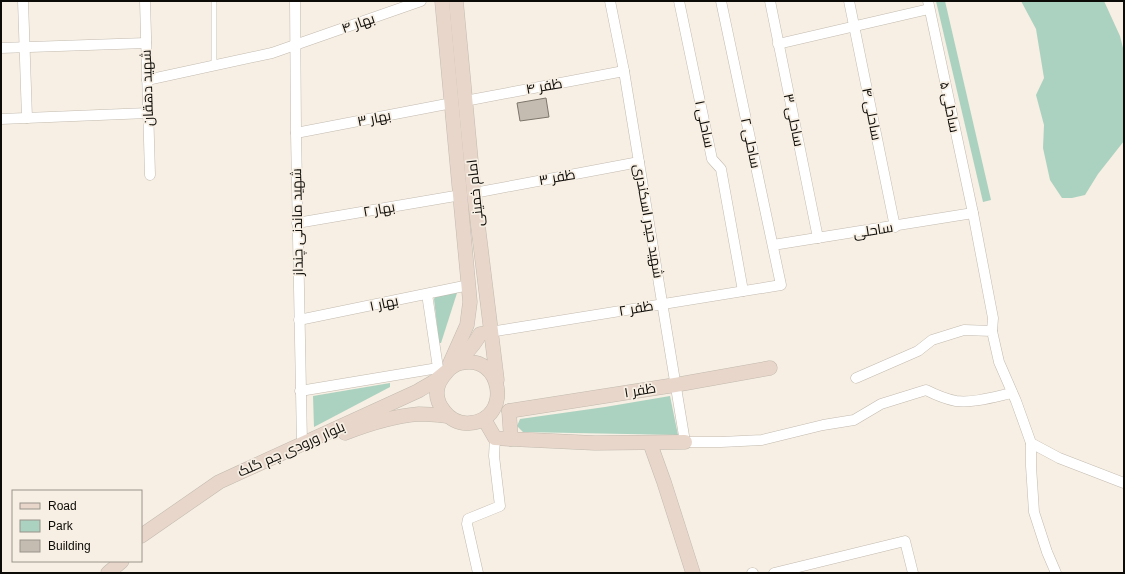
<svg xmlns="http://www.w3.org/2000/svg" width="1125" height="574" viewBox="0 0 1125 574" font-family="Helvetica,Cairo,sans-serif">
	<style>
		.green { fill: #abd2c0 }
		.building { fill: #c4bcb1; stroke: #7c756b }
		.lines { fill: none; stroke-linecap: round; stroke-linejoin: round }
		.lane-casing { stroke: #c2baaf; stroke-width: 6 }
		.street-casing { stroke: #c2baaf; stroke-width: 11 }
		.secondary-casing { stroke: #c2baaf; stroke-width: 15 }
		.lane { stroke: #fff; stroke-width: 5 }
		.street { stroke: #fff; stroke-width: 10 }
		.secondary { stroke: #e8d6ca; stroke-width: 14 }
		.labels { text-anchor: middle; stroke-width: 3.5; stroke-linejoin: round; paint-order: stroke }
		.street-label { font-size: 14px; fill: #0d0b07; stroke: #f7efe3 }
	</style>
	<rect width="100%" height="100%" fill="#f7efe3"/>
	<!-- green -->
	<g class="green">
		<path d="M936,1H945L991,200L983,202Z"/>
		<path d="M1021,1H1104L1120,36L1124,52V141L1098,174L1085,195L1072,198H1062L1050,180L1043,148L1044,125L1036,95L1044,78L1036,29Z"/>
		<path d="M456,292L457,293L441,343H439L434,299L435,297Z"/>
		<path d="M390,383V387L314,427L313,396Z"/>
		<path d="M670,396L678,435L523,432L517,426L520,419L605,407Z"/>
	</g>
	<!-- building -->
	<path class="building" d="M546,98L549,117L520,121L517,103Z"/>
	<g class="lines">
		<!-- lane casing -->
		<g class="lane-casing">
			<path id="lane" d="M214,66V1"/>
		</g>
		<!-- street casing -->
		<g class="street-casing">
			<g id="street">
				<path d="M23,1L27,118"/>
				<path d="M145,1L150,175"/>
				<path d="M295,1L296,133L302,443"/>
				<path d="M610,1L624,71L685,442H721L762,440L823,425L854,420L881,404L926,390C936,395 945,399 956,401C974,403 994,397 1012,393"/>
				<path d="M679,1L712,159L721,169L743,291"/>
				<path d="M770,1L818,238"/>
				<path d="M849,1L895,227"/>
				<path d="M928,1L973,213L993,318L992,331"/>
				<path d="M778,44L929,9"/>
				<path d="M1,48L146,43"/>
				<path d="M147,80L272,53L421,1"/>
				<path d="M465,101L624,71"/>
				<path d="M1,119L148,113"/>
				<path d="M296,133L452,103"/>
				<path d="M474,193L639,162"/>
				<path d="M297,223L461,195"/>
				<path d="M773,245L973,213"/>
				<path d="M299,320L469,285"/>
				<path d="M490,332L781,285L721,1"/>
				<path d="M856,378L918,351L932,340L964,330L992,331L999,362L1016,401L1031,443V466L1034,512L1047,552L1056,573"/>
				<path d="M300,391L438,368L427,294"/>
				<path d="M1031,443L1059,458L1124,483"/>
				<path d="M478,573L467,524L468,519L500,506L494,456L495,438"/>
				<path d="M752,573H753"/>
				<path d="M774,573L905,541L913,573"/>
			</g>
		</g>
		<!-- secondary casing -->
		<g class="secondary-casing">
			<g id="secondary">
				<path d="M442,1L470,302L467,325L450,363"/>
				<path d="M456,1L474,193L497,380"/>
				<path d="M509,411L675,385L770,368"/>
				<path d="M509,411L511,439L595,443L685,442"/>
				<path d="M484,419L495,438L511,439"/>
				<path d="M345,433C368,424 394,416 419,414C428,414 438,415 447,416"/>
				<path d="M650,443L664,482L693,573"/>
				<path d="M141,536L219,482L418,391C424,387 431,384 436,380C445,374 451,365 461,363C502,353 513,419 470,423C459,424 450,419 444,411C425,387 448,370 464,355C470,349 476,342 480,334L490,332"/>
				<path d="M108,573L122,561"/>
			</g>
		</g>
		<!-- lane -->
		<use href="#lane" class="lane"/>
		<!-- street -->
		<use href="#street" class="street"/>
		<!-- secondary -->
		<use href="#secondary" class="secondary"/>
	</g>
	<g class="labels">
		<!-- street labels -->
		<g class="street-label">
			<text transform="translate(358 23) rotate(-19)" y="5">بهار ۴</text>
			<text transform="translate(544 86) rotate(-10)" y="5">ظفر ۴</text>
			<text transform="translate(147 88) rotate(-92)" y="5">شهید دهقان</text>
			<text transform="translate(950 107) rotate(78)" y="5">ساحلی ۵</text>
			<text transform="translate(872 114) rotate(79)" y="5">ساحلی ۴</text>
			<text transform="translate(374 118) rotate(-11)" y="5">بهار ۳</text>
			<text transform="translate(794 120) rotate(78)" y="5">ساحلی ۳</text>
			<text transform="translate(705 124) rotate(78)" y="5">ساحلی ۱</text>
			<text transform="translate(751 143) rotate(78)" y="5">ساحلی ۲</text>
			<text transform="translate(557 177) rotate(-10)" y="5">ظفر ۳</text>
			<text transform="translate(475 193) rotate(-96)" y="5">امام خمینی</text>
			<text transform="translate(379 209) rotate(-10)" y="5">بهار ۲</text>
			<text transform="translate(649 221) rotate(80)" y="5">شهید حیدر اسکندری</text>
			<text transform="translate(297 222) rotate(-91)" y="5">شهید ماندنی چنداز</text>
			<text transform="translate(873 230) rotate(-9)" y="5">ساحلی</text>
			<text transform="translate(384 303) rotate(-12)" y="5">بهار ۱</text>
			<text transform="translate(636 308) rotate(-10)" y="5">ظفر ۲</text>
			<text transform="translate(640 390) rotate(-9)" y="5">ظفر ۱</text>
			<text transform="translate(291 449) rotate(-24)" y="5">بلوار ورودی چم گلک</text>
		</g>
	</g>
	<!-- border -->
	<rect width="1125" height="574" fill="none" stroke="#0d0b07" stroke-width="4"/>
	<!-- legend -->
	<rect x="12" y="490" width="130" height="72" fill="#f7efe3" stroke="#99948b"/>
	<rect x="20" y="503" width="20" height="6" fill="#e8d6ca" stroke="#99948b"/>
	<text x="48" y="510" font-size="12" fill="#0d0b07">Road</text>
	<rect x="20" y="520" width="20" height="12" fill="#abd2c0" stroke="#99948b"/>
	<text x="48" y="530" font-size="12" fill="#0d0b07">Park</text>
	<rect x="20" y="540" width="20" height="12" fill="#c4bcb1" stroke="#99948b"/>
	<text x="48" y="550" font-size="12" fill="#0d0b07">Building</text>
</svg>
